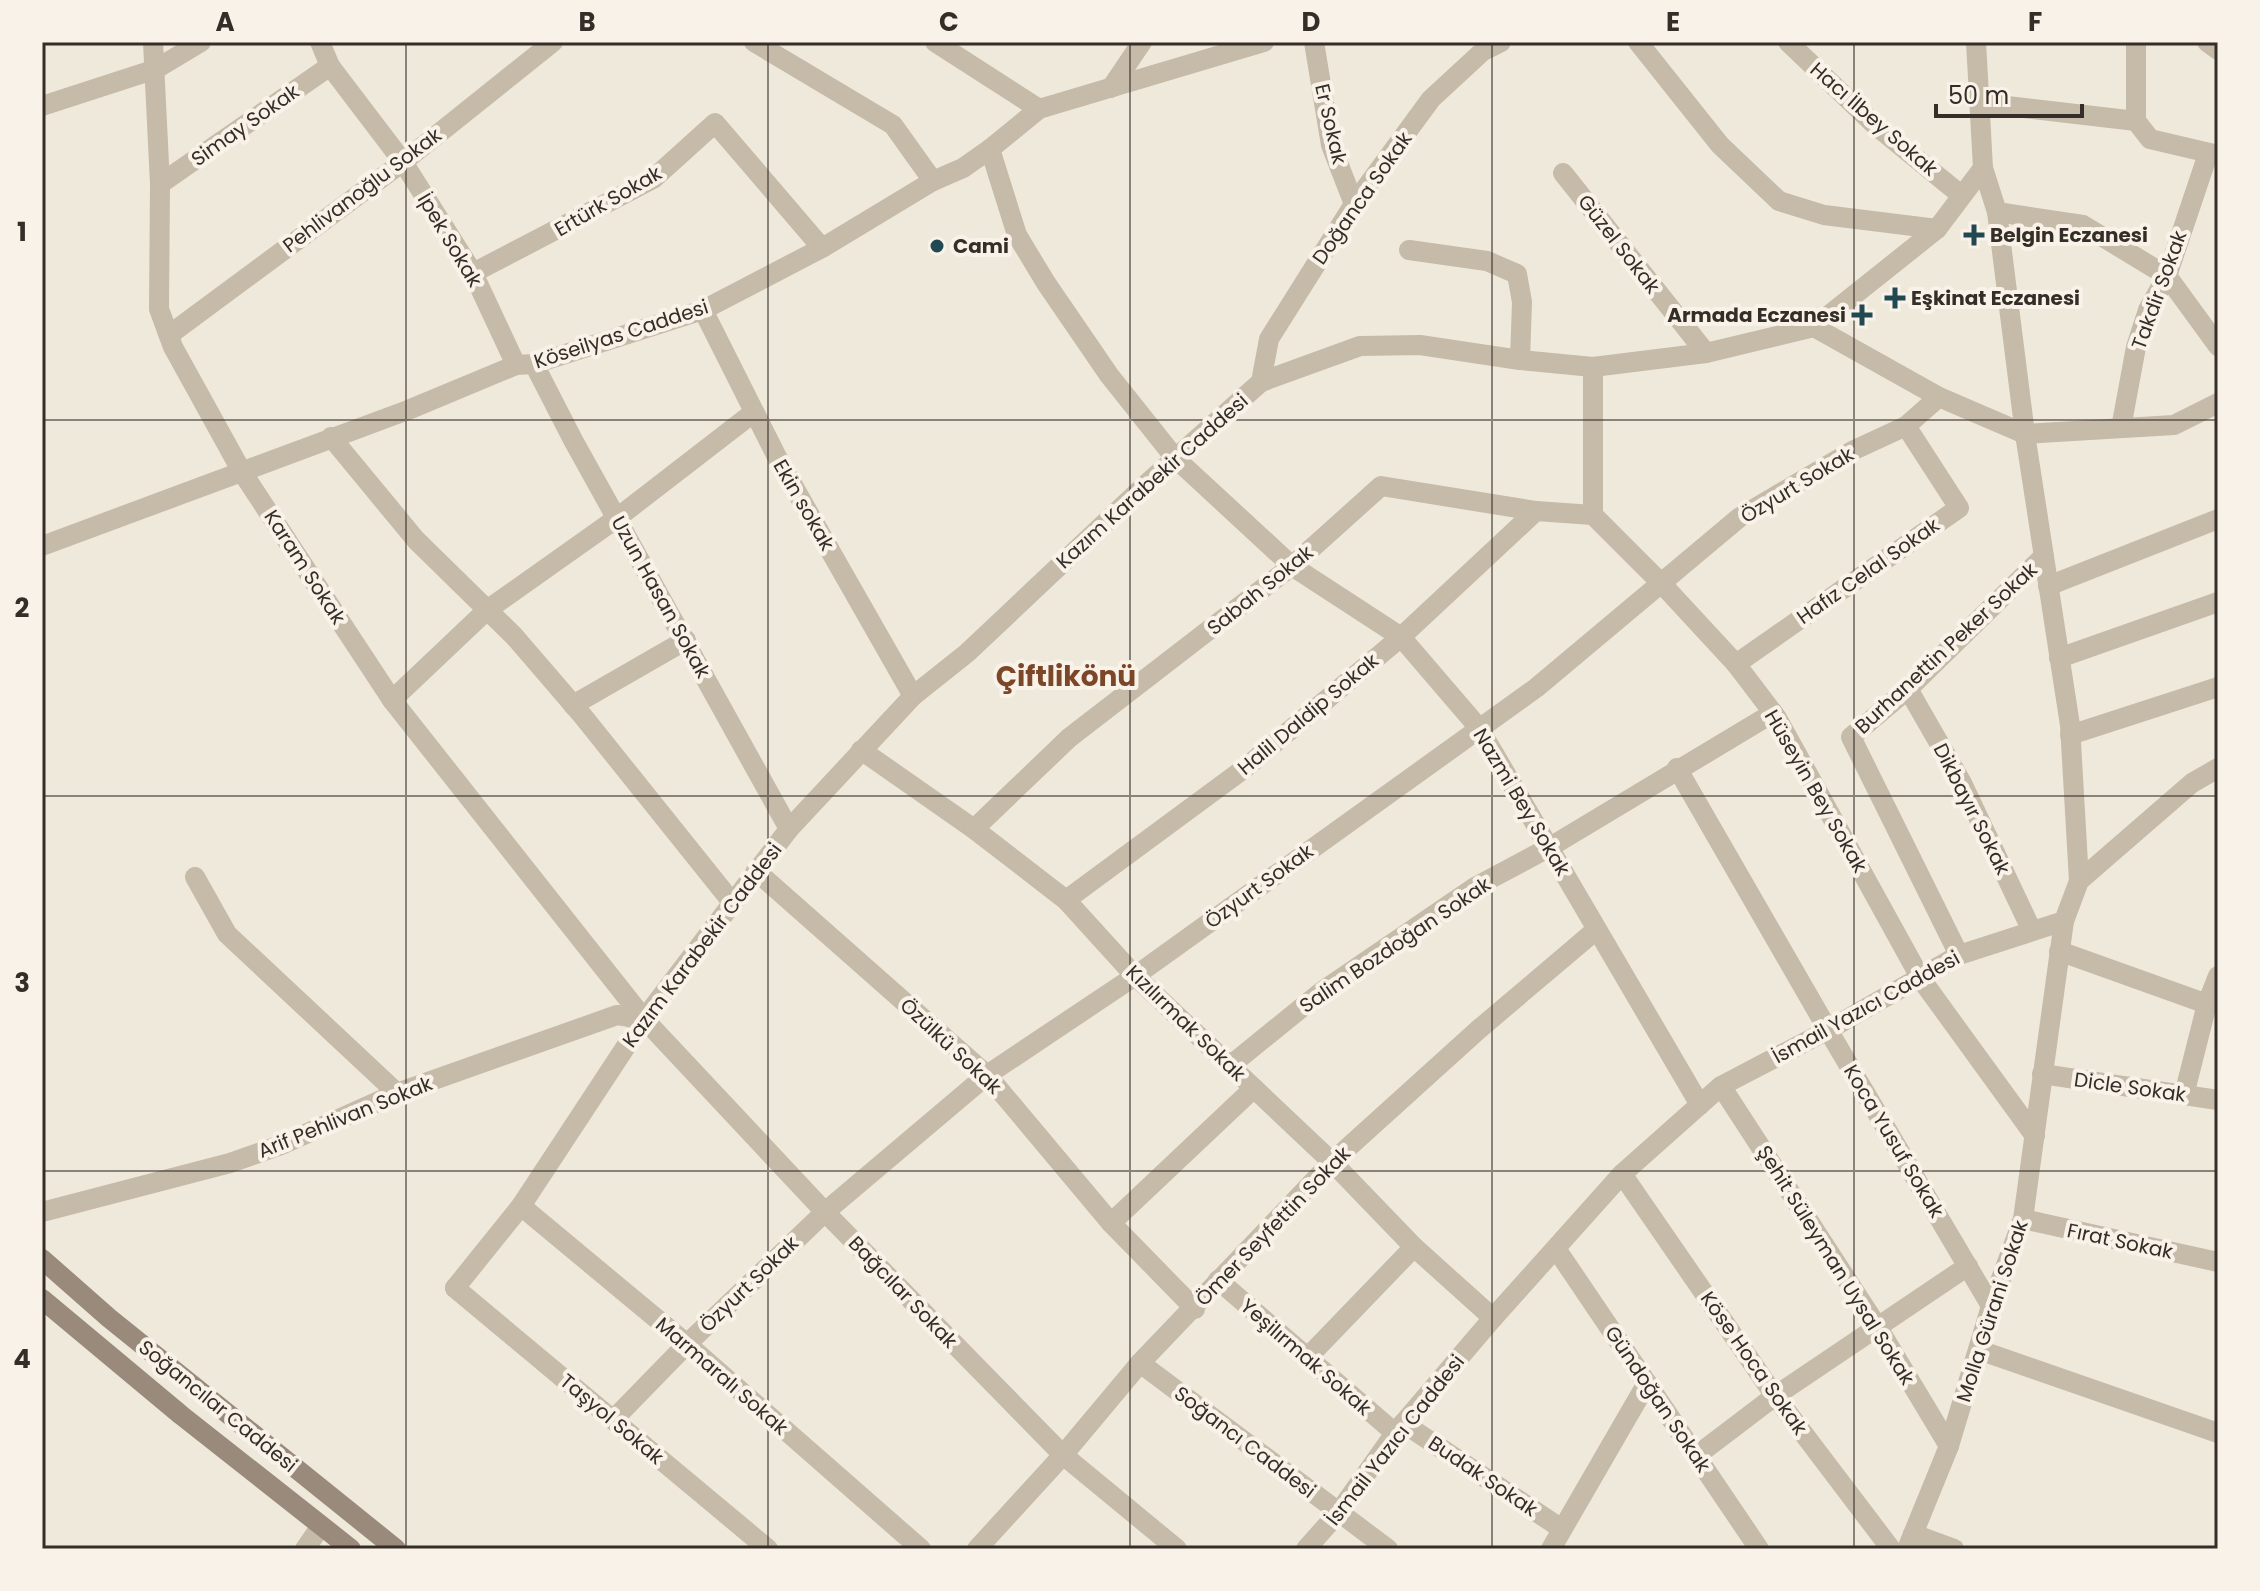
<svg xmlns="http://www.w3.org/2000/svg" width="2260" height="1591" viewBox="0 0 2260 1591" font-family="Poppins,sans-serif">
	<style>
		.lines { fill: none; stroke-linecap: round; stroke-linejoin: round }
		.minor { stroke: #c6baa9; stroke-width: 20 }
		.tertiary { stroke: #c6baa9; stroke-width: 20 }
		.secondary { stroke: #9a8a7b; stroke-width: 20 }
		.grid { fill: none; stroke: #342d28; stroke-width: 2; stroke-opacity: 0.55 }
		.poi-dot { fill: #224952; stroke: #f8f2e8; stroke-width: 3 }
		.labels { text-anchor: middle; stroke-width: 8; stroke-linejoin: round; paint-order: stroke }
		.street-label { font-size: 20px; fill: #342d28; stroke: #f8f2e8 }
		.poi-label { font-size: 20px; font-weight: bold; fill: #342d28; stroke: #f8f2e8; text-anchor: start }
		.district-label { font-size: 28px; font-weight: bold; fill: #7c4629; stroke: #f8f2e8 }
		.neatline { fill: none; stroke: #342d28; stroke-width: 3 }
		.grid-label { font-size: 26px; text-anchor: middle; font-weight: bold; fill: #342d28 }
	</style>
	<rect width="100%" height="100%" fill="#efe9dc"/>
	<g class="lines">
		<!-- minor -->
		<g class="minor">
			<path d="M153,42L160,184L159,309L173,347L242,472L392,700L644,1019L825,1212L1063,1455L1177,1549"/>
			<path d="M320,42L330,66L403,162L473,273L516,365"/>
			<path d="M754,42L893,125L933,181"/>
			<path d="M935,42L1039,109"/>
			<path d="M1314,42L1331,145L1354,204"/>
			<path d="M1638,42L1720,145L1779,201L1824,215L1937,229"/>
			<path d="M1788,42L1875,125L1961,195"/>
			<path d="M2136,42V121"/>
			<path d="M2207,42L2218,50"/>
			<path d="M1111,88L1142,42"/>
			<path d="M1981,103L2136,121L2150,139L2218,155"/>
			<path d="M42,106L156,69L201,42"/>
			<path d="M990,149L1017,235L1046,283L1109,375L1175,458L1292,566L1401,637L1479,728L1700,1105"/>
			<path d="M1563,173L1706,353"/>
			<path d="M160,184L330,66"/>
			<path d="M1997,212L2083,225L2167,276L2218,346"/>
			<path d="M1409,250L1487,261L1517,274L1522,302L1520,360"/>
			<path d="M473,273L653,179L715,123L822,248"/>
			<path d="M703,310L779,461L913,696"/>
			<path d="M1814,327L1939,397L2025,434L2174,425L2218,403"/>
			<path d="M169,335L403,162L553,42"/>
			<path d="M534,364L573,440L789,829"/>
			<path d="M1593,367V515L1662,584L1736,664L1777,718L1921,979L2035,1136"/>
			<path d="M1261,382L1269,339L1354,204L1431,99L1483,51L1501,42"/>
			<path d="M2121,428L2136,347L2148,310L2167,276L2208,154"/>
			<path d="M331,437L416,540L514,636L582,715L731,901"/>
			<path d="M2048,586L2218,519"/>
			<path d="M2059,658L2218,602"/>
			<path d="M1736,664L1959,508L1906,426"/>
			<path d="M1908,689L1962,783L2032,931"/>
			<path d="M392,700L487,610L617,518L753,413"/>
			<path d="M573,705L686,640"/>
			<path d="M2070,735L2218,687"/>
			<path d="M861,750L974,829L1066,900L1135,976L1332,1162L1414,1247L1493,1318"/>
			<path d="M1677,768L1828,1030L1991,1306"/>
			<path d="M974,829L1069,738L1292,566L1381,486L1536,511L1593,515"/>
			<path d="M756,871L987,1075L1111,1223L1195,1309"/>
			<path d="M195,877L227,934L397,1093"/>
			<path d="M2079,881L2192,783L2218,768"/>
			<path d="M1066,900L1245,768L1401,637L1536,511"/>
			<path d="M2059,951L2207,1004"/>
			<path d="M1959,955L1851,737L1908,689L2044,556"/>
			<path d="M1231,1065L1321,992L1475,887L1550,847L1773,713"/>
			<path d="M2042,1074L2218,1100"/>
			<path d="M1721,1086L1877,1326L1949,1446"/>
			<path d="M2184,1095L2207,1004L2218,976"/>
			<path d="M1622,1174L1775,1396L1891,1549"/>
			<path d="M521,1206L687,1344L921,1549"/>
			<path d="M42,1212L230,1163L281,1145L397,1093L617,1015L644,1019"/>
			<path d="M2023,1219L2218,1262"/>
			<path d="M1111,1223L1254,1088"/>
			<path d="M1557,1250L1759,1549"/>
			<path d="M1218,1280L1395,1433"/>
			<path d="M455,1288L768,1549"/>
			<path d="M1979,1350L2218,1433"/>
			<path d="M1307,1358L1414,1247"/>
			<path d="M1140,1363L1388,1549"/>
			<path d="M613,1420L687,1344L825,1212L987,1075L1135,976L1536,688L1740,517L1852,451L1906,426L1939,397"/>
			<path d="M1403,1423L1562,1529"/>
			<path d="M1696,1456L1775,1396L1968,1266"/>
			<path d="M1913,1534L1954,1549"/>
			<path d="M305,1549L321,1526"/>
			<path d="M977,1549L1063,1455L1140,1363L1332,1162L1478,1030L1596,930"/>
			<path d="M1551,1549L1647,1383"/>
			<path d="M1907,1549L1949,1446L1991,1306L2023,1219L2064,921"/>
		</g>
		<!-- tertiary -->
		<g class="tertiary">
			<path d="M42,546L408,410L516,365L534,364L703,310L822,248L933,181L963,168L990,149L1039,109L1264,42"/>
			<path d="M455,1288L521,1206L644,1019L789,829L913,696L967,653L1143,487L1261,382L1360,346L1420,345L1520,360L1593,367L1706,353L1814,327L1937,229L1983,168L1976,42"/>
			<path d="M1306,1549L1339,1512L1395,1433L1493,1318L1622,1174L1721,1086L1828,1030L1959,955L2064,921L2079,881L2070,725L2025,434L1997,212L1983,168"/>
		</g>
		<!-- secondary -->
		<g class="secondary">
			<path d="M42,1259L109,1318L396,1549"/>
			<path d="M42,1299L181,1415L351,1549"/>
		</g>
	</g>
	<!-- grid -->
	<path class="grid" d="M406,42V1549M768,42V1549M1130,42V1549M1492,42V1549M1854,42V1549M42,420H2218M42,796H2218M42,1171H2218"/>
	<!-- markers -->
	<g class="poi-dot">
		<path d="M1970 223h8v8h8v8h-8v8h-8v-8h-8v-8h8z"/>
		<circle cx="937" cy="246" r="8"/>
		<path d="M1891 286h8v8h8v8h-8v8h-8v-8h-8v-8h8z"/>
		<path d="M1858 303h8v8h8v8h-8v8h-8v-8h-8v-8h8z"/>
	</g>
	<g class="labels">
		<!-- street labels -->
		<g class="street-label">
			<text transform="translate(1874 119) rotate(41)" y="7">Hacı İlbey Sokak</text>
			<text transform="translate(1331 124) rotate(77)" y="7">Er Sokak</text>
			<text transform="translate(245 125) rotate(-35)" y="7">Simay Sokak</text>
			<text transform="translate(362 190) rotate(-37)" y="7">Pehlivanoğlu Sokak</text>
			<text transform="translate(1362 198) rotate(-55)" y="7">Doğanca Sokak</text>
			<text transform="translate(608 201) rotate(-30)" y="7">Ertürk Sokak</text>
			<text transform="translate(450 240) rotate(59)" y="7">İpek Sokak</text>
			<text transform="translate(1619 244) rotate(52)" y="7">Güzel Sokak</text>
			<text transform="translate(2159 290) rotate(-70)" y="7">Takdir Sokak</text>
			<text transform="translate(621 334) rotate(-18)" y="7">Köseilyas Caddesi</text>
			<text transform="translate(1152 481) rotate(-42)" y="7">Kazım Karabekir Caddesi</text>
			<text transform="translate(1797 485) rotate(-31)" y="7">Özyurt Sokak</text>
			<text transform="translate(804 505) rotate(60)" y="7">Ekin sokak</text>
			<text transform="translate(305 567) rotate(57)" y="7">Karam Sokak</text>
			<text transform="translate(1868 571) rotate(-35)" y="7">Hafız Celal Sokak</text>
			<text transform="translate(1260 590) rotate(-39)" y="7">Sabah Sokak</text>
			<text transform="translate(661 597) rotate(61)" y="7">Uzun Hasan Sokak</text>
			<text transform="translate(1946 648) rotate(-43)" y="7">Burhanettin Peker Sokak</text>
			<text transform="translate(1308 714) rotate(-40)" y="7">Halil Daldip Sokak</text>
			<text transform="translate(1816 791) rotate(60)" y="7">Hüseyin Bey Sokak</text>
			<text transform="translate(1522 802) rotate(59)" y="7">Nazmi Bey Sokak</text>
			<text transform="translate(1972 809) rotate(63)" y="7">Dikbayır Sokak</text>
			<text transform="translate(1259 886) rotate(-36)" y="7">Özyurt Sokak</text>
			<text transform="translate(702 945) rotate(-53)" y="7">Kazım Karabekir Caddesi</text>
			<text transform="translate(1395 945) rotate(-34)" y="7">Salim Bozdoğan Sokak</text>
			<text transform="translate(1866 1007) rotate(-29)" y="7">İsmail Yazıcı Caddesi</text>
			<text transform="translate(1186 1023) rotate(44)" y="7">Kızılırmak Sokak</text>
			<text transform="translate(951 1046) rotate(43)" y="7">Özülkü Sokak</text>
			<text transform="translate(2130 1087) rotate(8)" y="7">Dicle Sokak</text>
			<text transform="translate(345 1117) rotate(-22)" y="7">Arif Pehlivan Sokak</text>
			<text transform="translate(1894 1141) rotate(59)" y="7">Koca Yusuf Sokak</text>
			<text transform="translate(1273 1226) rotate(-46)" y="7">Ömer Seyfettin Sokak</text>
			<text transform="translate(2120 1241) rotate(12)" y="7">Fırat Sokak</text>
			<text transform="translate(1836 1265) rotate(58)" y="7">Şehit Süleyman Uysal Sokak</text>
			<text transform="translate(749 1284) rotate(-44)" y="7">Özyurt Sokak</text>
			<text transform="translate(903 1292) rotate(46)" y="7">Bağcılar Sokak</text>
			<text transform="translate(1992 1311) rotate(-72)" y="7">Molla Gürani Sokak</text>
			<text transform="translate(1306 1357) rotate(41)" y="7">Yeşilırmak Sokak</text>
			<text transform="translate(1754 1363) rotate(55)" y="7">Köse Hoca Sokak</text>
			<text transform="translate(722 1376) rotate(41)" y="7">Marmaralı Sokak</text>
			<text transform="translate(1658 1399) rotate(56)" y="7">Gündoğan Sokak</text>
			<text transform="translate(218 1406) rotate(39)" y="7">Soğancılar Caddesi</text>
			<text transform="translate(612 1419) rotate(40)" y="7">Taşyol Sokak</text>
			<text transform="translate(1395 1440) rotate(-52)" y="7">İsmail Yazıcı Caddesi</text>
			<text transform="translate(1245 1442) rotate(37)" y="7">Soğancı Caddesi</text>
			<text transform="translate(1483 1476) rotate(34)" y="7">Budak Sokak</text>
		</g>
		<!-- poi labels -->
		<g class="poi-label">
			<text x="1990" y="242">Belgin Eczanesi</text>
			<text x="953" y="253">Cami</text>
			<text x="1911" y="305">Eşkinat Eczanesi</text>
			<text x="1846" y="322" text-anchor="end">Armada Eczanesi</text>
		</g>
		<!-- district labels -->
		<g class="district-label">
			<text x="1066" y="686">Çiftlikönü</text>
		</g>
	</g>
	<!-- border -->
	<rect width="2260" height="1591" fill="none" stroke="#f8f2e8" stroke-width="88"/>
	<!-- scale -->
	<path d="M1936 104v12h146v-12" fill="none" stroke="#342d28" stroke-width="4"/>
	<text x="1948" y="104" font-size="24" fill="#342d28" stroke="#f8f2e8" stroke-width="6" paint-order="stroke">50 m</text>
	<rect x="44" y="44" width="2172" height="1503" class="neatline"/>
	<g class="grid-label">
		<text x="225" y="31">A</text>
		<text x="587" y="31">B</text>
		<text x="949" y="31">C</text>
		<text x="1311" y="31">D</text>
		<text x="1673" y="31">E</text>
		<text x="2035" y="31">F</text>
		<text x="22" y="241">1</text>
		<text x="22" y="617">2</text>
		<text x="22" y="992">3</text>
		<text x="22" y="1368">4</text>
	</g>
</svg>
